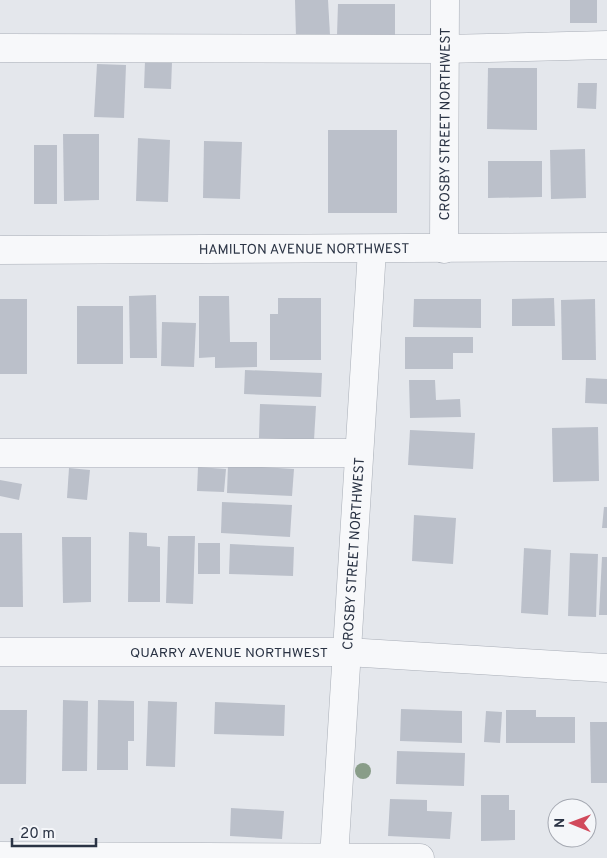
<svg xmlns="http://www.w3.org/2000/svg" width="607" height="858" viewBox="0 0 607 858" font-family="Overpass,sans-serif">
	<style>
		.building { fill: #bbc0ca }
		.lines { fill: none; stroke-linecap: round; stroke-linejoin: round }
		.minor-casing { stroke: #a9aeb7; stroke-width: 29 }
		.minor { stroke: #f7f8fa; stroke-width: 28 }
		.tree { fill: #899d89 }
		.labels { text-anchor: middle; stroke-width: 4.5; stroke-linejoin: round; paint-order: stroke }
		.street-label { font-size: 14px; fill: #2b3445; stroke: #f4f6f9 }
	</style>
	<rect width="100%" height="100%" fill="#e4e7ec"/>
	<!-- building -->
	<g class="building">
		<path d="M295,0H328L330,35L296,37Z"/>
		<rect x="570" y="0" width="27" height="23"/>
		<path d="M338,4H395V35H337Z"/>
		<path d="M145,61L172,62L171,89L144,88Z"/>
		<path d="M97,64L126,65L124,118L94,117Z"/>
		<path d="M488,68H537V130L487,129Z"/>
		<path d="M578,83H597L596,109L577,108Z"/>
		<rect x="328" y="130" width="69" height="83"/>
		<path d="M63,134H99V200L64,201Z"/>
		<path d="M138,138L170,140L168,202L136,201Z"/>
		<path d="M204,141L242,142L240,199L203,198Z"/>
		<rect x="34" y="145" width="23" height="59"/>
		<path d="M585,149L586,198L551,199L550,150Z"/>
		<path d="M488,161H542V197L488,198Z"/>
		<path d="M156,295L157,358H130L129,296Z"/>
		<path d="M199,296H229L230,342H257V367L215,368V357L199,358Z"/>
		<path d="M278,298H321V360H270V314H278Z"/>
		<path d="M554,298L555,326H512V299Z"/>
		<rect x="0" y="299" width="27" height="75"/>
		<path d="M414,299H481V328L413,327Z"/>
		<path d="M595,299L596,360H562L561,300Z"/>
		<rect x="77" y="306" width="46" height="58"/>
		<path d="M162,322L196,323L194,367L161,366Z"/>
		<path d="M405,337H473V353H453V369H405Z"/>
		<path d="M245,370L322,373L321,397L244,394Z"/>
		<path d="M586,378L607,379V404L585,403Z"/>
		<path d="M409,380H435L436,400L460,399L461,417L410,418Z"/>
		<path d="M260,404L316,406L314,440L259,438Z"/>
		<path d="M598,427L599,481L553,482L552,428Z"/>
		<path d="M410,430L475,433L473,469L408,465Z"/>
		<path d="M228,465L294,469L292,496L227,493Z"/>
		<path d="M198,467L226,469L224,492L197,491Z"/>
		<path d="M69,468L90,470L87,500L67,498Z"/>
		<path d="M0,480L22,484L19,500L0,496Z"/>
		<path d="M222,502L292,505L290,537L221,533Z"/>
		<path d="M604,507H607V528H602Z"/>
		<path d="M414,515L456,518L453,564L412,561Z"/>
		<path d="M129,532L147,533V546L160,547V602H128Z"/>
		<path d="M0,533H22L23,607H0Z"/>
		<path d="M168,536H195L193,604L166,603Z"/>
		<path d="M62,537H91V602L63,603Z"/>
		<rect x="198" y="543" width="22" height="31"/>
		<path d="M230,544L294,547L293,576L229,574Z"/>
		<path d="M524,548L551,550L548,615L521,613Z"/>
		<path d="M570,553L598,554L596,617L568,616Z"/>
		<path d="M602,557H607V615H599Z"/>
		<path d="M63,700L88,701L87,771H62Z"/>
		<path d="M98,700L134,701V741H128V770H97Z"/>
		<path d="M148,701L177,702L175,767L146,766Z"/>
		<path d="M215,702L285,705L284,736L214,734Z"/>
		<path d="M401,709L462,711V743L400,741Z"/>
		<path d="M0,710H27L26,784H0Z"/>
		<path d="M506,710H536V717H575V743H506Z"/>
		<path d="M486,711L502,712L500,743L484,742Z"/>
		<path d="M590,722H607V783H591Z"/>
		<path d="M397,751L465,753L464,786L396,784Z"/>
		<path d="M481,795H509V810H515V840L481,841Z"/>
		<path d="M390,799L427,800V811L452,812L450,839L388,836Z"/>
		<path d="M231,808L284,811L282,839L230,836Z"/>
	</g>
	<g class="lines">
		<!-- minor casing -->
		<g class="minor-casing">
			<g id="minor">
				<path d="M0,48L444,49L607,45"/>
				<path id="s1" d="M444,249L445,0"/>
				<path id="s2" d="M0,250L607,247"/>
				<path d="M0,453H359"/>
				<path id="s3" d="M0,652H347L607,668"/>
				<path d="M0,856L420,858"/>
				<path id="s4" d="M334,858L372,250"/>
			</g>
		</g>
		<!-- minor -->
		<use href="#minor" class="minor"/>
	</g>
	<!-- trees -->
	<circle class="tree" cx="363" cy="771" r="8"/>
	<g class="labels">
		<!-- street labels -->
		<g class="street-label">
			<text dy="5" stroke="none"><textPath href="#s1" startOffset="125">CROSBY STREET NORTHWEST</textPath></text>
			<text dy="5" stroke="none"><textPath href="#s2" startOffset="304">HAMILTON AVENUE NORTHWEST</textPath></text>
			<text dy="5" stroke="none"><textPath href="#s4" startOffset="305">CROSBY STREET NORTHWEST</textPath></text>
			<text dy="5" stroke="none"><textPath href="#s3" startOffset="229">QUARRY AVENUE NORTHWEST</textPath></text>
		</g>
	</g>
	<!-- north arrow -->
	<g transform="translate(572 823) rotate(271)"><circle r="24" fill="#f4f6f9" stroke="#a4a8b1"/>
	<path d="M0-4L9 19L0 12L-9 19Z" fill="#d1495b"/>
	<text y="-8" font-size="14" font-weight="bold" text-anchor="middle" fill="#2b3445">N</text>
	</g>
	<!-- scale -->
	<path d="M12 838v8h84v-8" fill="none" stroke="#2b3445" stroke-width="2.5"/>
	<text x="20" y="838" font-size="15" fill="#2b3445" stroke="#f4f6f9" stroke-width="4" paint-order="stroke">20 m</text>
</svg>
